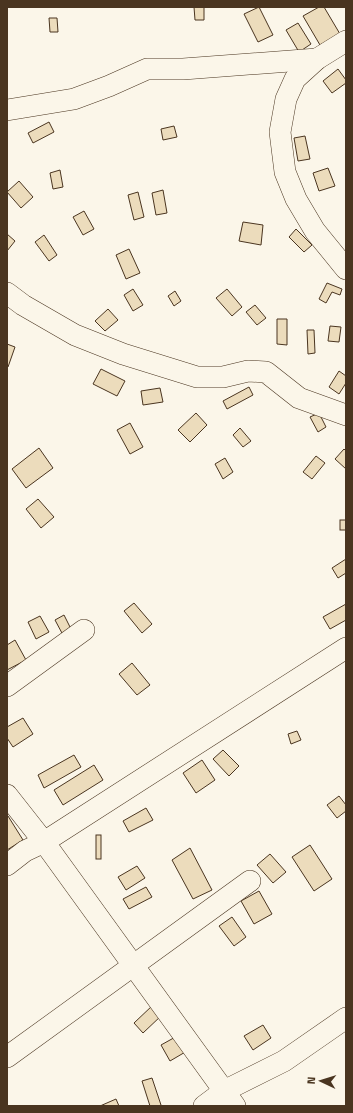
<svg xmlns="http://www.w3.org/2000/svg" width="353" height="1113" viewBox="0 0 353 1113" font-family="'Titillium Web',sans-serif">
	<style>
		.building { fill: #ecdcbc; stroke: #4a3520 }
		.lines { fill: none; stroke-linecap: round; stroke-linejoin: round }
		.minor-casing { stroke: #4a3520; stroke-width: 22 }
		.minor { stroke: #fbf6e9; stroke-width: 21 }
	</style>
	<rect width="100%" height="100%" fill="#fbf6e9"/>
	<!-- building -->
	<g class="building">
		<path d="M194,7H204V20H195Z"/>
		<path d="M259,7L273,35L258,42L244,14Z"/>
		<path d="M319,7H324L340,34L320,45L303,16Z"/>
		<path d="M49,18H57L58,32H50Z"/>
		<path d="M298,23L311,44L299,52L286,30Z"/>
		<path d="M338,69L346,80V83L332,93L323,81Z"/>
		<path d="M49,122L54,132L33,143L28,133Z"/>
		<path d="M174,126L177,137L163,140L161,129Z"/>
		<path d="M305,136L310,159L298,161L294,138Z"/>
		<path d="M328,168L335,186L319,191L313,173Z"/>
		<path d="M60,170L63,187L53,189L50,173Z"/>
		<path d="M19,181L33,197L21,208L7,192Z"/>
		<path d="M163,190L167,213L156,215L152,193Z"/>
		<path d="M138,192L144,217L134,220L128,195Z"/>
		<path d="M84,211L94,229L83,235L73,217Z"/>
		<path d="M243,222L263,225L261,245L239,241Z"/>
		<path d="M296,229L312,245L304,252L289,237Z"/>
		<path d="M7,234L15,241L7,251Z"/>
		<path d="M44,235L57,255L49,261L35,242Z"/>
		<path d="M129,249L140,273L126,279L116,255Z"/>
		<path d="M327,283L342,289L340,295L332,292L326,303L319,299Z"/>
		<path d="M133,289L143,305L133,311L124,295Z"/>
		<path d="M227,289L242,307L232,316L216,298Z"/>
		<path d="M175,291L181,301L174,306L168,296Z"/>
		<path d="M255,305L266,318L257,325L246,312Z"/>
		<path d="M108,309L118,320L105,331L95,321Z"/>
		<path d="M277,319H287V345L277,344Z"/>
		<path d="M330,326L341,327L339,342L328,341Z"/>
		<path d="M307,330H314L315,353L308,354Z"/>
		<path d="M7,344L15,347L8,367L7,366Z"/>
		<path d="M101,369L125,381L117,396L93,384Z"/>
		<path d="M339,371L346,376V383L339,394L329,387Z"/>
		<path d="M249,387L253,395L227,409L223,401Z"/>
		<path d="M160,388L163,402L143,405L141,391Z"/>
		<path d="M196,413L207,425L190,442L178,430Z"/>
		<path d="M319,413L326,427L318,432L310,417Z"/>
		<path d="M130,423L143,447L130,454L117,430Z"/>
		<path d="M240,428L251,441L243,447L233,435Z"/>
		<path d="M39,448L53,468L26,488L12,469Z"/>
		<path d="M344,449L346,451V469L335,459Z"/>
		<path d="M316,456L325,463L312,479L303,472Z"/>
		<path d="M225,458L233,472L223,479L215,464Z"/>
		<path d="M38,499L54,517L41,528L26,509Z"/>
		<rect x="340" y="520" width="6" height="10"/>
		<path d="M346,559V573L338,578L332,568Z"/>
		<path d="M134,603L152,624L142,633L124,611Z"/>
		<path d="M346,604V620L330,629L323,617Z"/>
		<path d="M64,615L72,631L63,635L55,620Z"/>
		<path d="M40,616L49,632L36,639L28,622Z"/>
		<path d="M15,640L26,660L7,670V645Z"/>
		<path d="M132,663L150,685L137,695L119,674Z"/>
		<path d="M23,718L33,734L13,747L7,738V727Z"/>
		<path d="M297,731L301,740L291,744L288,734Z"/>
		<path d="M223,750L239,766L229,776L213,759Z"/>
		<path d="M74,755L81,767L44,788L38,775Z"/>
		<path d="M202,760L215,780L196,793L183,773Z"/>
		<path d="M94,765L103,780L63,805L54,790Z"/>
		<path d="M339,796L346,805V811L337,818L327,805Z"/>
		<path d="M146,808L153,820L129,832L123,821Z"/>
		<path d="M7,816H8L23,840L7,850Z"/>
		<rect x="96" y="835" width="5" height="24"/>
		<path d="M310,845L332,879L314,891L292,857Z"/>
		<path d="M190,848L212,890L193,899L172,860Z"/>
		<path d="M270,854L286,872L273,883L257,865Z"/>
		<path d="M137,866L145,878L126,890L118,877Z"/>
		<path d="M146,887L152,897L129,909L123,899Z"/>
		<path d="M259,891L272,914L254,924L241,901Z"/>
		<path d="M232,917L246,937L234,946L219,926Z"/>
		<path d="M153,1005L162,1015L143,1033L134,1023Z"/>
		<path d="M263,1025L271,1038L253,1050L244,1036Z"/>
		<path d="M179,1035L187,1051L170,1061L161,1045Z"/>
		<path d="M152,1078L161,1105L159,1106H150L142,1081Z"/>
		<path d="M116,1099L119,1106H100Z"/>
	</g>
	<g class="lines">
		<!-- minor casing -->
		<g class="minor-casing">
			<g id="minor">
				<path d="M346,41L317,59L295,79L286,99L280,132L285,172L296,199L315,231L346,269"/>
				<path d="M7,110L74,99L109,86L147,69H183L317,59"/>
				<path d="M7,293L23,305L75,335L123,354L197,377H223L248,371L266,372L299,398L346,415"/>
				<path d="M7,686L84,630"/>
				<path d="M7,795L44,842L235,1106"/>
				<path d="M7,865L25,851L44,842L346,648"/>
				<path d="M7,1057L250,881"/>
				<path d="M204,1106L224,1091L284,1061L346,1018"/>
			</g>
		</g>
		<!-- minor -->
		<use href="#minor" class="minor"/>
	</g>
	<!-- border -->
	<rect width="353" height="1113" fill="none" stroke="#4a3520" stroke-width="16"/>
	<!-- north arrow -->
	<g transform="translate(321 1081) rotate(274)" stroke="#fbf6e9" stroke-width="3" paint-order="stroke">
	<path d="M0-3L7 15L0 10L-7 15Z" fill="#4a3520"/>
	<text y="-6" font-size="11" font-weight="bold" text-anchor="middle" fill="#4a3520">N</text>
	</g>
</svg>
